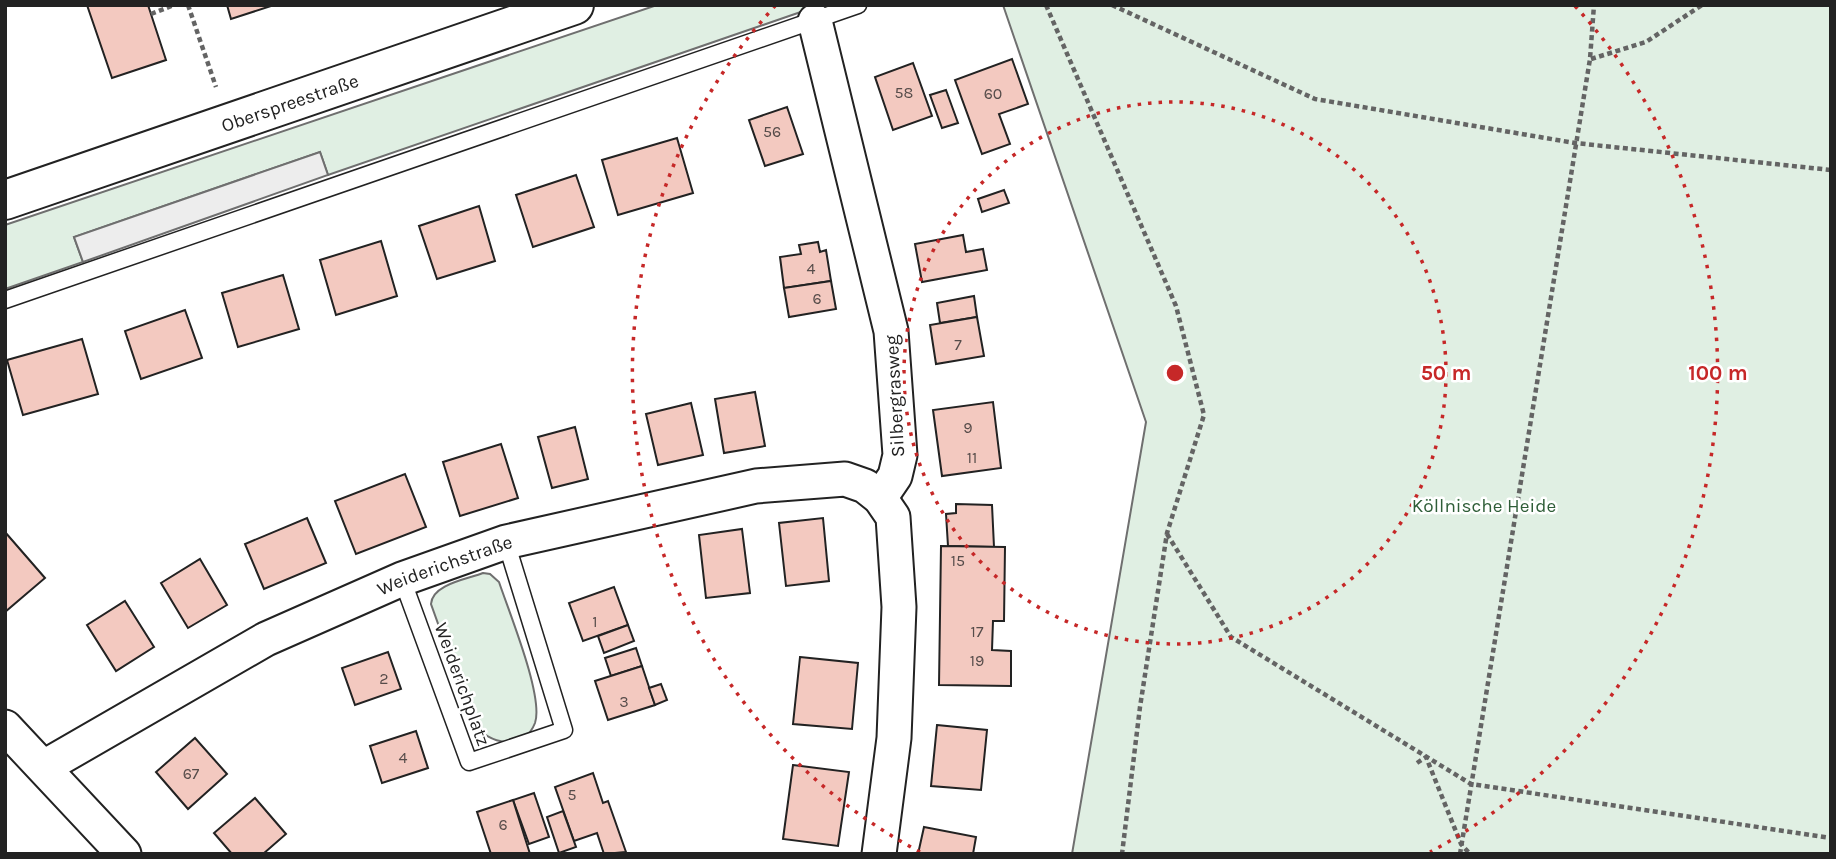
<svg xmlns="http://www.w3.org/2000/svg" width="1836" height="859" viewBox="0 0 1836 859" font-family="Karla,sans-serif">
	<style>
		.green { fill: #e0efe3; stroke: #6f6f6f; stroke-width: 2 }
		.parking { fill: #ededed; stroke: #6f6f6f; stroke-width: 2 }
		.building { fill: #f3c9c0; stroke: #222; stroke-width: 2 }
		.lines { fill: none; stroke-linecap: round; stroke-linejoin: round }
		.lane-casing { stroke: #222; stroke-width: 19 }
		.street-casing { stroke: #222; stroke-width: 37 }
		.secondary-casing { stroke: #222; stroke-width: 42 }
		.path { stroke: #646464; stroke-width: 4.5; stroke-dasharray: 5 3.5; stroke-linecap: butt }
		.lane { stroke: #fff; stroke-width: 16 }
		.street { stroke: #fff; stroke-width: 33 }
		.secondary { stroke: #fff; stroke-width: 38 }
		.ring { fill: none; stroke: #c62828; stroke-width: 3.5; stroke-dasharray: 3.5 7 }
		.labels { text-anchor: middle; stroke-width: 5; stroke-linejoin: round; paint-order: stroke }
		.number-label { font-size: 16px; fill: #564c4a }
		.street-label { font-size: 19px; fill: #222; stroke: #fff }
		.park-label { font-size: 19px; fill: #2f5e38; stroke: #fff }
		.centre { fill: #c62828; stroke: #fff; stroke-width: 3.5 }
		.ring-label { font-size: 21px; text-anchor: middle; font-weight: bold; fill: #c62828; stroke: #fff; stroke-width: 5; stroke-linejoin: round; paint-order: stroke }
	</style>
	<rect width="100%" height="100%" fill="#fff"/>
	<!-- green -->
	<g class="green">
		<path d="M657,5H821L328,175L320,152L74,237L83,262L5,289V225Z"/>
		<path d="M1003,5H1831V854H1072L1146,422Z"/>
		<path d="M483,573L490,574L499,582C509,612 544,697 535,723C524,752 488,744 474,724L431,604C432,584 468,579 483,573Z"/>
	</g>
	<!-- parking -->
	<path class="parking" d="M320,152L328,175L83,262L74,237Z"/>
	<!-- building -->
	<g class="building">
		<path d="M87,5H148L166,60L112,78Z"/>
		<path d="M227,5H271V6L231,19Z"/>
		<path d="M1012,59L1028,104L999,114L1010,144L982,154L955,80Z"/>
		<path d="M913,63L932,116L893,130L875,77Z"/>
		<path d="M946,90L958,123L942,128L930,95Z"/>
		<path d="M787,107L803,154L765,166L749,120Z"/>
		<path d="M677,138L693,193L618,215L602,160Z"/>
		<path d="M576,175L594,227L533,247L516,195Z"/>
		<path d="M1004,190L1009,203L982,212L978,199Z"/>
		<path d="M479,206L495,261L437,279L419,226Z"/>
		<path d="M963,235L966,252L983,249L987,270L922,282L915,244Z"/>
		<path d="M381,241L397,296L336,315L320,260Z"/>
		<path d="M818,242L820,252L826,250L831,281L784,288L780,257L801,254L799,245Z"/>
		<path d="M283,275L299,329L238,347L222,293Z"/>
		<path d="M831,281L836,309L789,317L784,288Z"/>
		<path d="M974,296L977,317L940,323L937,303Z"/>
		<path d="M185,310L202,358L141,379L125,331Z"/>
		<path d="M977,317L984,356L936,364L930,325Z"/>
		<path d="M82,339L98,394L23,415L7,360Z"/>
		<path d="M755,392L765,446L724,453L715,399Z"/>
		<path d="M993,402L1001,468L942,476L933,410Z"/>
		<path d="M691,403L703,455L658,465L646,414Z"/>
		<path d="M575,427L588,479L552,488L538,437Z"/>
		<path d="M501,444L518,498L460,516L443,462Z"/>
		<path d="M405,474L426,527L356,554L335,501Z"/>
		<path d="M956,504L992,505L994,547L948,546L946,514L956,513Z"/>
		<path d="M307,518L326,563L264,589L245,544Z"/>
		<path d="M823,518L829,581L786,586L779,523Z"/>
		<path d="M742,529L750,593L706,598L699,535Z"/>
		<path d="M5,532L45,578L5,612Z"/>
		<path d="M941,546L1005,547L1004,621H993L992,650L1011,651V686L939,685Z"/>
		<path d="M200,559L227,605L188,628L161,583Z"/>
		<path d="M614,587L628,625L583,641L569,603Z"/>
		<path d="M125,601L154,647L116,671L87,625Z"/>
		<path d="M628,625L634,641L604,653L598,636Z"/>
		<path d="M636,648L642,666L611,676L605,658Z"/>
		<path d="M388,652L401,689L355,705L342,668Z"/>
		<path d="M800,657L858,663L852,729L793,724Z"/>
		<path d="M642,666L655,705L608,720L595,681Z"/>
		<path d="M661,684L667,700L655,705L649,688Z"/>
		<path d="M937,725L987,730L981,790L931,786Z"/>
		<path d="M416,731L428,768L382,783L370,746Z"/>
		<path d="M195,738L227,774L188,809L156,772Z"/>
		<path d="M793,765L849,772L838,846L783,839Z"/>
		<path d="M593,773L603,803L608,801L626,852L604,854L597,833L574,841L555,787Z"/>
		<path d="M534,793L549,837L529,844L513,800Z"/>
		<path d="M255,798L286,834L263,854H232L214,833Z"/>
		<path d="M513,800L530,854H491L477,812Z"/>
		<path d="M563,811L576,847L559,853L547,817Z"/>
		<path d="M924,827L976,837L973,854H918Z"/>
	</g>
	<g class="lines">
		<!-- lane casing -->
		<g class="lane-casing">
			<g id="lane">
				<path d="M5,300L858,5"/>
				<path d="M402,579L469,762L564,730L506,542"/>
			</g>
		</g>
		<!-- street casing -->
		<g class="street-casing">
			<g id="street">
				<path d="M815,21L891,331L900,455L895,476L880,498"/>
				<path d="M5,727L124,854"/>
				<path id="s1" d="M44,767L266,639L402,579L506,542L756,486L845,479L865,486L880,498L893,517L899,607L894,738L879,854"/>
			</g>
		</g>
		<!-- secondary casing -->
		<g class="secondary-casing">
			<g id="secondary">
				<path id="s2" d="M5,200L574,5"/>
			</g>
		</g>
		<!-- path -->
		<g class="path">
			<path d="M188,5L216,87"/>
			<path d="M1046,5L1176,306L1204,415L1167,533L1140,707L1122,854"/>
			<path d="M1112,5L1315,99L1575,143L1831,170"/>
			<path d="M151,14L174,5"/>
			<path d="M1591,59L1646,42L1702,5"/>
			<path d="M1167,534L1231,637L1471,784L1831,838"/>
			<path d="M1417,763L1426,757L1461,844L1470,854"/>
			<path d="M1460,854L1590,59L1594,5"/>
		</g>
		<!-- lane -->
		<use href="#lane" class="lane"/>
		<!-- street -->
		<use href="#street" class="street"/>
		<!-- secondary -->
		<use href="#secondary" class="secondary"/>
	</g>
	<!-- distance rings -->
	<g class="ring">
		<circle cx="1175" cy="373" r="271"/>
		<path d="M920 852A543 543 0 0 1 775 6M1575 6A543 543 0 0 1 1430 852"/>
	</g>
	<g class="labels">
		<!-- number labels -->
		<g class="number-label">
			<text x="904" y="98">58</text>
			<text x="993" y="99">60</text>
			<text x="772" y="137">56</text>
			<text x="811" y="274">4</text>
			<text x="817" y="304">6</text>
			<text x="958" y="350">7</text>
			<text x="968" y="433">9</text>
			<text x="972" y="463">11</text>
			<text x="958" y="566">15</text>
			<text x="595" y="627">1</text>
			<text x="977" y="637">17</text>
			<text x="977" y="666">19</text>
			<text x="384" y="684">2</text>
			<text x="624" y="707">3</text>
			<text x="403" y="763">4</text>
			<text x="191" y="779">67</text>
			<text x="572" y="800">5</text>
			<text x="503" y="830">6</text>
		</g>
		<!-- street labels -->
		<g class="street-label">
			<text dy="7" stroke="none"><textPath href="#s2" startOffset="301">Oberspreestraße</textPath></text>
			<text transform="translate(894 396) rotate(-93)" y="7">Silbergrasweg</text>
			<text dy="7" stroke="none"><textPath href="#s1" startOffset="450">Weiderichstraße</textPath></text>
			<text transform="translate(463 684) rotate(70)" y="7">Weiderichplatz</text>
		</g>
		<!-- park labels -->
		<g class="park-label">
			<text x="1484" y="512">Köllnische Heide</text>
		</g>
	</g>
	<circle cx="1175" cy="373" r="10" class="centre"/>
	<g class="ring-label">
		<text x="1446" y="380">50 m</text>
		<text x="1718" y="380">100 m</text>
	</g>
	<!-- border -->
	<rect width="1836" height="859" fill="none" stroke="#222222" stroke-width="14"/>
</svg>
